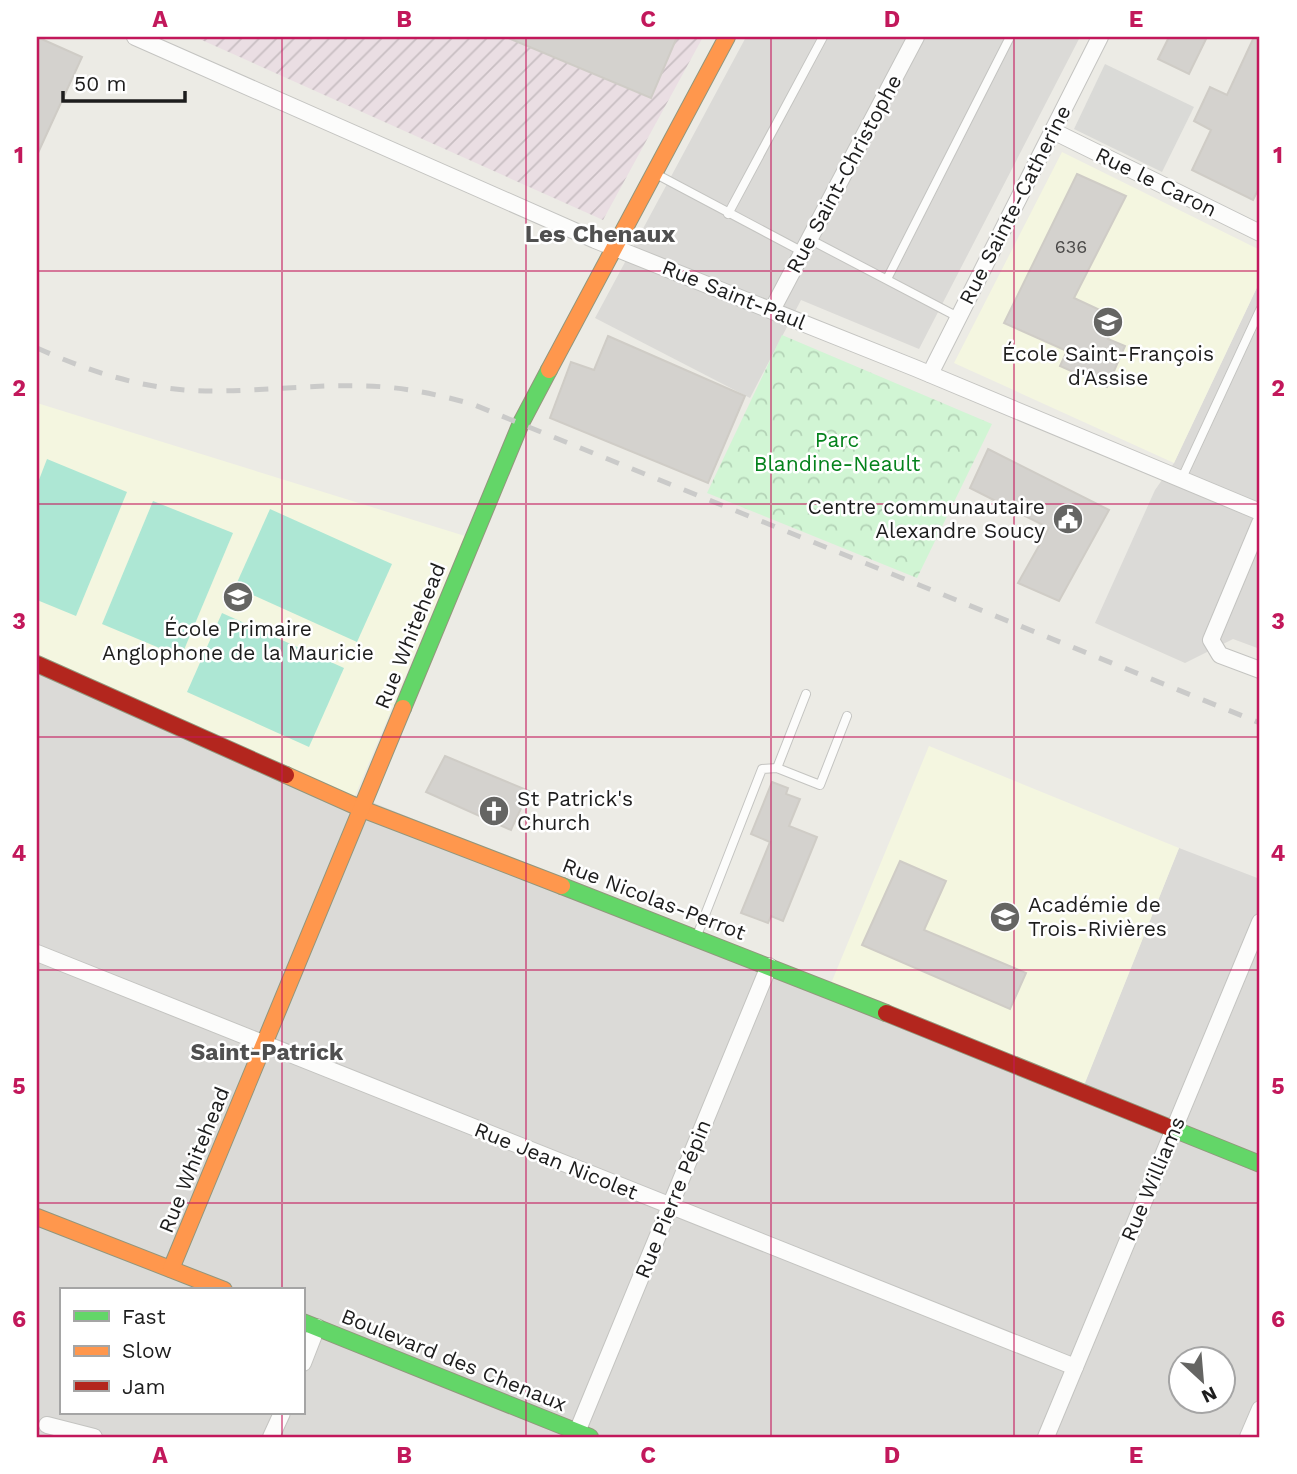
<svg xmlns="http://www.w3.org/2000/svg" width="1297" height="1474" viewBox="0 0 1297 1474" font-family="'Work Sans',sans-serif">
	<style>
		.residential { fill: #dbdad7; fill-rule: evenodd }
		.industrial { fill: url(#industrial-furrows) }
		.education { fill: #f4f6e0 }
		.park { fill: url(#park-crowns) }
		.pitch { fill: #ade7d4 }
		.parking { fill: #dadad7 }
		.building { fill: #d4d2ce; stroke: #cfccc6; stroke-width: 2 }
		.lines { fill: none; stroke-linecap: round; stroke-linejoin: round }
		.lane-casing { stroke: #c4c4c1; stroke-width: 10 }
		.street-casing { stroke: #c4c4c1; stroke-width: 18 }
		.fast-casing { stroke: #92967c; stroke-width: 18 }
		.slow-casing { stroke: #92967c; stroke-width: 18 }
		.jam-casing { stroke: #92967c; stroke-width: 18 }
		.lane { stroke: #fcfcfb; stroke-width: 8 }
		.street { stroke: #fcfcfb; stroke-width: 16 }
		.fast { stroke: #63d668; stroke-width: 16 }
		.slow { stroke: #ff974d; stroke-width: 16 }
		.jam { stroke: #b3261e; stroke-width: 16 }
		.rail { stroke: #cacac9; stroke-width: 5; stroke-dasharray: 14 14; stroke-linecap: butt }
		.grid { fill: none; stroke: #c2185b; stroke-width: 2; stroke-opacity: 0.55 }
		.labels { text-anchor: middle; stroke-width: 5; stroke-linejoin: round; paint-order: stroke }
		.number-label { font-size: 18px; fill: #4b4a49 }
		.street-label { font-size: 21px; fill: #1d1d1d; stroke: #fff }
		.poi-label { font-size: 21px; fill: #1d1d1d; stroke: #fff }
		.park-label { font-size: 21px; fill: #04821c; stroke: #fff }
		.neighbourhood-label { font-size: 23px; font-weight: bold; fill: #505050; stroke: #fff }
		.quarter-label { font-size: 24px; font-weight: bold; fill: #505050; stroke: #fff }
		.neatline { fill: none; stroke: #c2185b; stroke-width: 2.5 }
		.grid-label { font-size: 23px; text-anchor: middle; font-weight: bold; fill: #c2185b }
	</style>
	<defs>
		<pattern id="industrial-furrows" width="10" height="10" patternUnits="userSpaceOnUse" patternTransform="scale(1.75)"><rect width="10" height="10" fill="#eadee3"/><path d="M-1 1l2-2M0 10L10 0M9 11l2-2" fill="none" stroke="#c8bec2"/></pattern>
		<pattern id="park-crowns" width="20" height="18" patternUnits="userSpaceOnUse" patternTransform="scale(1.75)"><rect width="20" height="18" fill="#d1f5d4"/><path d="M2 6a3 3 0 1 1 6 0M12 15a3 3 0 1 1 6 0" fill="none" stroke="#b3d2b6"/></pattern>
	</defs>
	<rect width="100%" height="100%" fill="#ecebe5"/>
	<!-- residential -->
	<g class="residential">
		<path d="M746,37H1080L919,349L801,300L750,398L595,318Z"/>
		<path d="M1260,281V649L1233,639L1185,663L1095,623L1155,490L1174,463Z"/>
		<path d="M37,668L1083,1087L1179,848L1260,879V1437H37ZM61,1290H303V1413H61ZM1182,1358H1224V1400H1182Z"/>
	</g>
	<!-- industrial -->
	<path class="industrial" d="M195,37H703L603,220Z"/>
	<!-- education -->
	<g class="education">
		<path d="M1062,152L1260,250V281L1174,463L954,363Z"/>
		<path d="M37,403L465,536L354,798L37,658Z"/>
		<path d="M929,746L1179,848L1083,1088L830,986Z"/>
	</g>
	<!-- park -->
	<path class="park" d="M782,335L992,424L917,578L707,493Z"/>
	<!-- pitch -->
	<g class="pitch">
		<path d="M47,459L127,492L76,616L37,600V485Z"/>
		<path d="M153,501L233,533L181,657L102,624Z"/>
		<path d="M270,509L392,564L357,642L235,587Z"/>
		<path d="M222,613L344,668L309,747L187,692Z"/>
	</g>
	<!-- parking -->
	<path class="parking" d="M1105,64L1194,107L1162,172L1074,129Z"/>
	<!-- building -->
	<g class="building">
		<path d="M37,37L82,57L37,155Z"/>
		<path d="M506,37H677L651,98Z"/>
		<path d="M1169,37H1207L1189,74L1158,59Z"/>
		<path d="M1254,37H1260V186L1253,200L1192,170L1211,130L1194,121L1210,87L1227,95Z"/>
		<path d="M1077,174L1126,196L1074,298L1117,318L1108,339L1125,346L1107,387L1060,366L1067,351L1004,323Z"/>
		<path d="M608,336L745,396L708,483L550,418L571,362L594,370Z"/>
		<path d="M988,449L1109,510L1059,601L1018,583L1049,528L970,488Z"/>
		<path d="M445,756L529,791L511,830L426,792Z"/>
		<path d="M772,782L788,788L786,794L800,799L789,826L817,837L783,921L771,916L768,923L741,913L770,842L751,834Z"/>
		<path d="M900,861L946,881L924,930L1026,973L1010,1009L862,945Z"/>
	</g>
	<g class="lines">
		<!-- lane casing -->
		<g class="lane-casing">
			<g id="lane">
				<path d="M656,174L803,252"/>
				<path d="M728,214L823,37"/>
				<path d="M809,239L958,317"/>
				<path d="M887,279L1010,37"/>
				<path d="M1182,478L1260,310"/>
				<path d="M777,768L806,694"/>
				<path d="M696,938L762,769L777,768L820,785L847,716"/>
			</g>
		</g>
		<!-- street casing -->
		<g class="street-casing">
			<g id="street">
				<path d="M135,37L595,240L915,368L1260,512"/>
				<path d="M1053,131L1260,233"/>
				<path d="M772,310L916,37"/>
				<path d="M930,374L1100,37"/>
				<path d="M1260,523L1211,640L1220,655L1260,670"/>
				<path d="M37,953L1075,1367"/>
				<path d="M303,1363L317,1327"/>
				<path d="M47,1425L94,1437"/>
				<path d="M577,1432L769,966"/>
				<path d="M271,1437L282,1413"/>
				<path d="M1046,1437L1260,922"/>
				<path d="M1248,1437L1260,1409"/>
			</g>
		</g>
		<!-- fast casing -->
		<g class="fast-casing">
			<g id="fast">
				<path d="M403,708L521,423L549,370"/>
				<path d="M562,886L886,1013"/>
				<path d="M1168,1127L1260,1164"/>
				<path d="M303,1322L590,1437"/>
			</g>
		</g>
		<!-- slow casing -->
		<g class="slow-casing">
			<g id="slow">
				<path d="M549,370L727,37"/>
				<path d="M286,775L362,809L562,886"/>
				<path d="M37,1217L224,1290"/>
				<path d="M171,1269L403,708"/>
			</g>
		</g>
		<!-- jam casing -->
		<g class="jam-casing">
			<g id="jam">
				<path d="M37,664L286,775"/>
				<path d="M886,1013L1168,1127"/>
			</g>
		</g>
		<!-- lane -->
		<use href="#lane" class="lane"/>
		<!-- street -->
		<use href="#street" class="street"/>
		<!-- fast -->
		<use href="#fast" class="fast"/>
		<!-- slow -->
		<use href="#slow" class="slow"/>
		<!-- jam -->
		<use href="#jam" class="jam"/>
		<!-- rail -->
		<path class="rail" d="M37,348C84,369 133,386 185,390C244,394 303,384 362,386C399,386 436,394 472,404L1260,723"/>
	</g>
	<!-- grid -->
	<path class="grid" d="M282,37V1290M526,37V1437M771,37V1437M1014,37V1437M37,271H1260M37,504H1260M37,737H1260M37,970H1260M37,1203H1260M282,1413V1437"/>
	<!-- icons -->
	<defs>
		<g id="school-disc" transform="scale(1.575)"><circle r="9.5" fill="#656563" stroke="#fff"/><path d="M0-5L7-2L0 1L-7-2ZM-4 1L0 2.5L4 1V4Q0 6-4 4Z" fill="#fff"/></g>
		<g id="civic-disc" transform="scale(1.575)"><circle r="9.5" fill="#656563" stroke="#fff"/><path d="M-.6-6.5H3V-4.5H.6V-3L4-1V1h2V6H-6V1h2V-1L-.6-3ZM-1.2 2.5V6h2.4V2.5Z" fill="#fff"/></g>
		<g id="church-disc" transform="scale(1.575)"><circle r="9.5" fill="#656563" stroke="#fff"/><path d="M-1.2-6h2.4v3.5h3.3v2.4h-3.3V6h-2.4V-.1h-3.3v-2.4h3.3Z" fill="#fff"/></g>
		<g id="university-disc" transform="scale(1.575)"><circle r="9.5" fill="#656563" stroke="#fff"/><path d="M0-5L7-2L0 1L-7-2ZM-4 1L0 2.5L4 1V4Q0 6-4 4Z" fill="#fff"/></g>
	</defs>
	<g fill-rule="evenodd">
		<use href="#school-disc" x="1108" y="322"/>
		<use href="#civic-disc" x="1068" y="519"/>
		<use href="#school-disc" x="238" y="597"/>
		<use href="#church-disc" x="494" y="811"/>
		<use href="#university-disc" x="1005" y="917"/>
	</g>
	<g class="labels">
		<!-- number labels -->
		<g class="number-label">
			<text x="1071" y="253">636</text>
		</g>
		<!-- street labels -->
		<g class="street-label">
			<text transform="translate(844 174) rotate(-62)" y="7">Rue Saint-Christophe</text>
			<text transform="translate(1156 182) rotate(26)" y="7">Rue le Caron</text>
			<text transform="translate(1015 205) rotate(-63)" y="7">Rue Sainte-Catherine</text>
			<text transform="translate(734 295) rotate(22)" y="7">Rue Saint-Paul</text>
			<text transform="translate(410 636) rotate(-68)" y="7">Rue Whitehead</text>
			<text transform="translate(654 899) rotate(21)" y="7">Rue Nicolas-Perrot</text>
			<text transform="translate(194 1160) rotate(-68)" y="7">Rue Whitehead</text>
			<text transform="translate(556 1161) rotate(22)" y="7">Rue Jean Nicolet</text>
			<text transform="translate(1153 1179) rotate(-67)" y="7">Rue Williams</text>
			<text transform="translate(673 1199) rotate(-68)" y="7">Rue Pierre Pépin</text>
			<text transform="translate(454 1360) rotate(22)" y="7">Boulevard des Chenaux</text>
		</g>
		<!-- poi labels -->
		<g class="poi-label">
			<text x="1108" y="361">École Saint-François<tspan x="1108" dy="24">d'Assise</tspan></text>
			<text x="1045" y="514" text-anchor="end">Centre communautaire<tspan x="1045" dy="24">Alexandre Soucy</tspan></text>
			<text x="238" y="636">École Primaire<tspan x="238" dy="24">Anglophone de la Mauricie</tspan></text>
			<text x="517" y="806" text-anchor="start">St Patrick's<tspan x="517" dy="24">Church</tspan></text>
			<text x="1028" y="912" text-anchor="start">Académie de<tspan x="1028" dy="24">Trois-Rivières</tspan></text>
		</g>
		<!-- park labels -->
		<g class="park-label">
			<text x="837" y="447">Parc<tspan x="837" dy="24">Blandine-Neault</tspan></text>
		</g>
		<!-- neighbourhood labels -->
		<g class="neighbourhood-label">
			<text x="267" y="1060">Saint-Patrick</text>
		</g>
		<!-- quarter labels -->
		<g class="quarter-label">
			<text x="600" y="242">Les Chenaux</text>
		</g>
	</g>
	<!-- border -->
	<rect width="1297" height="1474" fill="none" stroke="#ffffff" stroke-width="77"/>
	<!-- legend -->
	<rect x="60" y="1288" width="245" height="126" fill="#ffffff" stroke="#a5a5a5" stroke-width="2"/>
	<rect x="74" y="1311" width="35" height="10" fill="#63d668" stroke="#a5a5a5" stroke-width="2"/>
	<text x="122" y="1324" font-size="21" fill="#1d1d1d">Fast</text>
	<rect x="74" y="1346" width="35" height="10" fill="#ff974d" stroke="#a5a5a5" stroke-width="2"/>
	<text x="122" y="1358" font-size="21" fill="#1d1d1d">Slow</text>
	<rect x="74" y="1381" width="35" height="10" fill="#b3261e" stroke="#a5a5a5" stroke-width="2"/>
	<text x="122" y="1394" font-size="21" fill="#1d1d1d">Jam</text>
	<!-- north arrow -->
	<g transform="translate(1202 1380) rotate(154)"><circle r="33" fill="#ffffff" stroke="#a5a5a5" stroke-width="2"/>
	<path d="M0-5L12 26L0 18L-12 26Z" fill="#656563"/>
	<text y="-10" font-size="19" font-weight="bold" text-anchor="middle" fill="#1d1d1d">N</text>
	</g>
	<!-- scale -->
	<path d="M63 91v10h122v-10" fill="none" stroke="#1d1d1d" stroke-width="3.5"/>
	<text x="74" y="91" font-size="21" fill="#1d1d1d" stroke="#ffffff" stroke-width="5" paint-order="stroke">50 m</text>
	<rect x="38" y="38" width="1220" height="1398" class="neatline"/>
	<g class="grid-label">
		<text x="160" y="27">A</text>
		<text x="404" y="27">B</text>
		<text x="648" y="27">C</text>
		<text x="892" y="27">D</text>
		<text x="1136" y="27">E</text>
		<text x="19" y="163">1</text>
		<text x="1278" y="163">1</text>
		<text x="19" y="396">2</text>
		<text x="1278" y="396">2</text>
		<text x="19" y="629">3</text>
		<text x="1278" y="629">3</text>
		<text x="19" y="861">4</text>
		<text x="1278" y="861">4</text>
		<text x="19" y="1094">5</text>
		<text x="1278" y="1094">5</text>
		<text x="19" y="1327">6</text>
		<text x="1278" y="1327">6</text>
		<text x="160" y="1463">A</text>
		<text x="404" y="1463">B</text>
		<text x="648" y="1463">C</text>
		<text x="892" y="1463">D</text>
		<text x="1136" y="1463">E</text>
	</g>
</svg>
